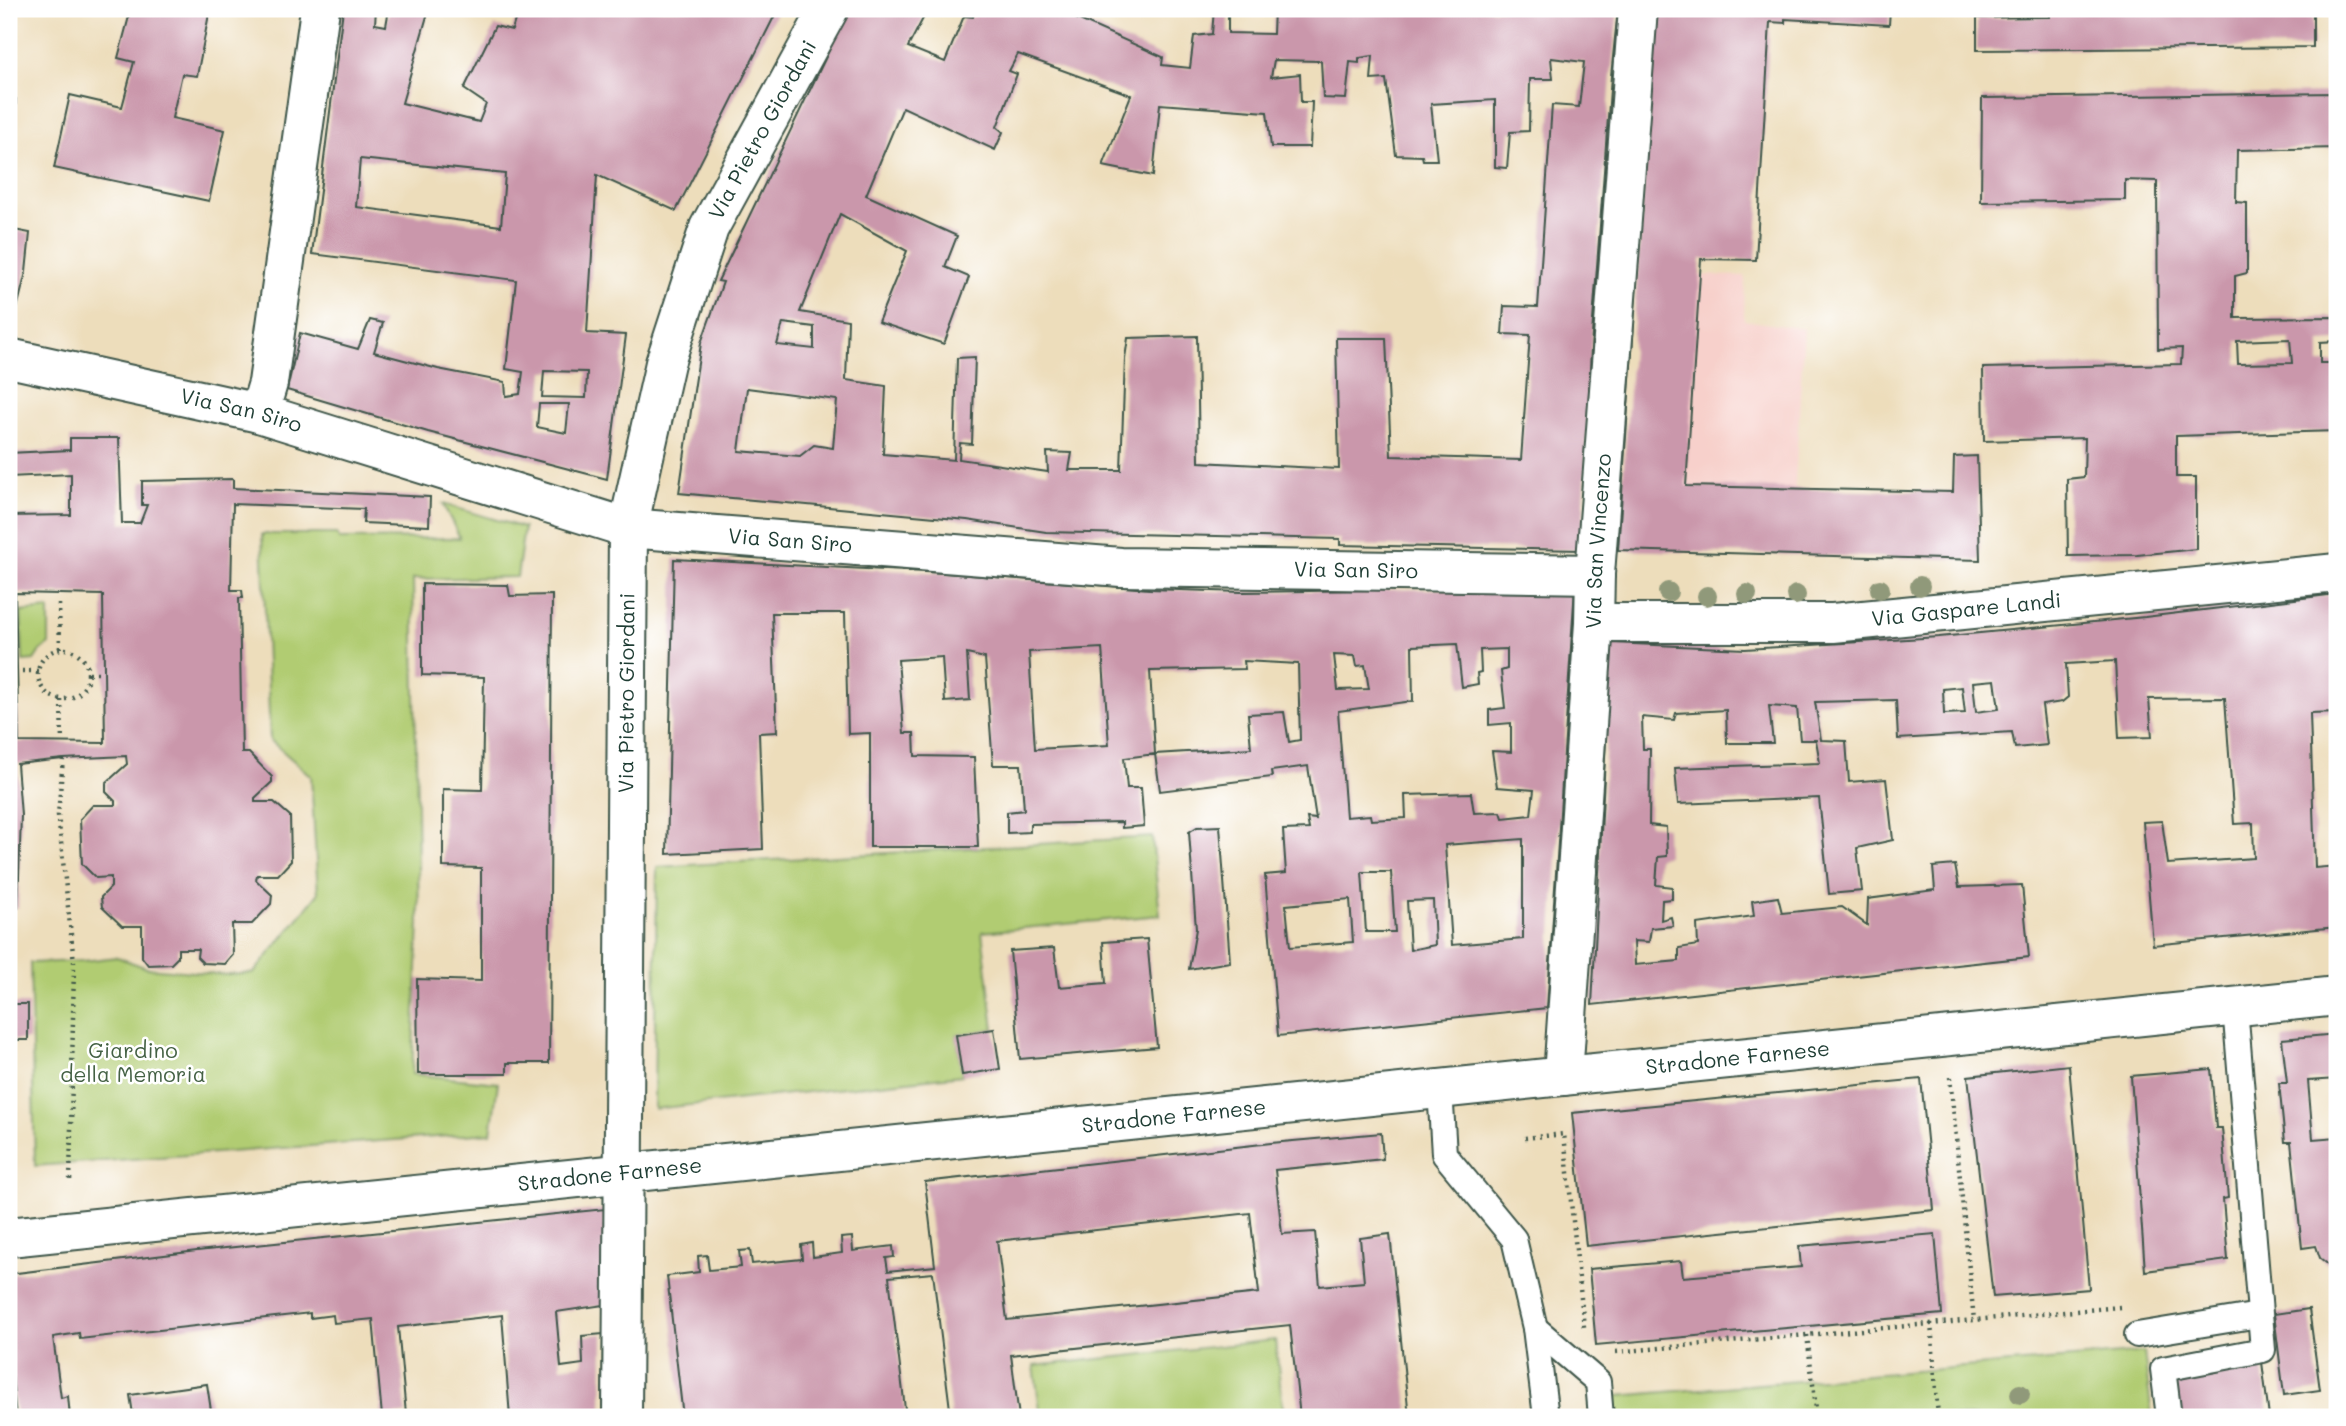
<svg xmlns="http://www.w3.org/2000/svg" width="2346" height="1426" viewBox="0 0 2346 1426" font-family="Mali,sans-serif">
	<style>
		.built { fill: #f7d0cb }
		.green { fill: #b1cc72; stroke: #688453; stroke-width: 2 }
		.building { fill: #ca97ab; fill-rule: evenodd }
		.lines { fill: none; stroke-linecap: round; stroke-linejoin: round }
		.service-casing { stroke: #3e5548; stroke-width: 28 }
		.minor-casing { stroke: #3e5548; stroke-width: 42 }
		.tertiary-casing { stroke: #3e5548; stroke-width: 42 }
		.path { stroke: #3e5548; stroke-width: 4.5; stroke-dasharray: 2 5; stroke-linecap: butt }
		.service { stroke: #fff; stroke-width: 24 }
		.minor { stroke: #fff; stroke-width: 38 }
		.tertiary { stroke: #fff; stroke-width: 38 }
		.tree { fill: #90997a }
		.labels { text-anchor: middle; stroke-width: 5; stroke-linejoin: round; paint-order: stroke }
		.street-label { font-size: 21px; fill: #1f3d34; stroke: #fff }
		.park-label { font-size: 21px; fill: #446144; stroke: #fff }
	</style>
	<rect width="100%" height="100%" fill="#fff"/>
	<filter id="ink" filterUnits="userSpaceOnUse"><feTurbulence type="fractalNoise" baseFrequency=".0143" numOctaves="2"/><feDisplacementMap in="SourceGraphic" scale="14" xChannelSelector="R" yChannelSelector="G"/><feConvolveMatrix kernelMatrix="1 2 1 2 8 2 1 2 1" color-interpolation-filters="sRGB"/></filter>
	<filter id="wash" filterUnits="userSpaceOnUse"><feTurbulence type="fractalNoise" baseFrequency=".00686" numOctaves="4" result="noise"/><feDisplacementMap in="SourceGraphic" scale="28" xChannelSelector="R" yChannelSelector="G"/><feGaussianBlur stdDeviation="1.57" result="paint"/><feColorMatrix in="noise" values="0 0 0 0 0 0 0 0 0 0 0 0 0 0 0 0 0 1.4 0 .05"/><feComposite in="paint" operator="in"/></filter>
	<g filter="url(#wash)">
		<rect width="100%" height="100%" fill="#edddbb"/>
		<!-- built -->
		<path class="built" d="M1637,274L1745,276L1744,320L1804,329L1791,554L1618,550Z"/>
		<!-- green -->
		<g class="green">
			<path d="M443,504L524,528L517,577L413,579L419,923L412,1074L498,1083L491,1133L35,1166L30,963L83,961L117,957L147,968L228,975L254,973L318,894L311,776L270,740L262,534H337L339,539L460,538Z"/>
			<path d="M49,609V644L40,651L34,660L23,661L21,612Z"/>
			<path d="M1152,837L1160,915L982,932L994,1029L957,1035L962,1075L654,1109L657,867Z"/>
			<path d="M1275,1340L1284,1417H1041L1034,1366Z"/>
			<path d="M2144,1352L2152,1417H1608L1606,1397Z"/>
		</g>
		<g id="blocks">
			<!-- building -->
			<g class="building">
				<path d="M131,9H210L197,76L182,74L172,118L225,130L209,201L54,168L70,95L122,107L134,62L118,58Z"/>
				<path d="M343,9H376L375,24L386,26L389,9H429L402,103L479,122L486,104L464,89L495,26L512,30L515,20L502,11V9H778L676,211L597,175L587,333L626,335L607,479L428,432L287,390L300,333L358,349L370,320L383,323L374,352L438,369L505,382L506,396L520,394L523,372L506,369L516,280L312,254ZM360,159L505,174L501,226L356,207ZM544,371L587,372L586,398L542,397ZM539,404H569L566,433L537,427Z"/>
				<path d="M849,9H928L908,47L945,62L964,16L973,17L975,9H1055L1163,57L1162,65L1190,68L1194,36L1212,34L1214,9H1228V33L1273,34L1274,9L1424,11L1472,9H1618L1611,76L1591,348L1582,550L1340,545V539L1046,532L967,520L679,493L701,343L723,282L718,281ZM1018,54L1131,95L1103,166L1153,176L1160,104L1267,112L1271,147H1310L1312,102H1301L1300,74L1271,77L1274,60L1321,61L1323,98L1346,99L1350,62L1359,63V58L1373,56L1371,80L1386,79L1396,155L1422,156L1423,160H1437L1431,104L1495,100V167L1507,168L1510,132L1529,131L1530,79H1553L1551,58L1584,62L1579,107L1552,105L1538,307L1504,306L1502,334L1530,335L1521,460L1391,456L1386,338H1336L1339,469L1199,462L1197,336L1128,338L1125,358L1121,470H1069L1072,453L1047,452L1048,472L959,459L960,443L972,444L975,357L957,358L954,460L883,454L886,386L846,380L848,320L800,312L840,214L907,251L878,322L944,344L969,277L945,267L957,236L866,195L903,107L995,150L1003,132L997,127L1017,74L1009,71ZM783,323L814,327V349L777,345ZM747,388L837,400L833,448L814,445L800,456L739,451Z"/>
				<path d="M1141,9H1208L1206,12H1141Z"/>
				<path d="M1656,9H1890L1889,25L1785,19V23L1770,22L1756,260L1701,259L1686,486L1953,492L1954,457L1977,456L1980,560L1618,550Z"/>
				<path d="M2050,9H2313V47L1977,50V18L2050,17Z"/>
				<path d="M2337,93V148L2237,150L2236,202L2247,203V273L2235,276V318L2337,317V341L2320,342V363H2337V431L2176,436V477H2196V549L2137,555L2068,556L2067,479L2084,477L2085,438L1984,441L1983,368L2181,364L2182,348L2158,349L2157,181L2125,180V200L1981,202L1982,98ZM2290,339L2292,363L2238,364L2237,341Z"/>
				<path d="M9,98L16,99L14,129L9,128Z"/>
				<path d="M9,229L30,233L26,272L12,329L9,328Z"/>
				<path d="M70,438H119L122,523H140L147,505H142V481L233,479V488L430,497L429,526L363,523L364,509L233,504L231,590H242L243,598H239L242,753H249L272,777V782L255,798V802H274L290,816L291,861L278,875H257L256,880L272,895L271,904L252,924H232L233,955L225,964L203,963L197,957L198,949H178V957L171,964L148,965L142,957V926H122L102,907L101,897L111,887V877L96,878L82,864L80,819L93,805H115V801L106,792V783L127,764L126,756L63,759L17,764L21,815L18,908L9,907V516L71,515V474L9,477V453L70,450ZM15,593L103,595L105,743L19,742Z"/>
				<path d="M674,559L944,573L1149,589L1242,592L1575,587L1547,1008L1278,1036L1265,875L1286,873L1283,830L1309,829L1307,818L1316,819L1308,766L1271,771L1272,777L1160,791L1155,754L1251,748L1248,714L1284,712L1289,742L1300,740L1298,664L1244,661L1245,669L1150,671L1155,754L1124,758L1127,788H1141L1144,826L1122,828V822L1030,824V832L1007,833V812L1024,810L1021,765H993L985,658L967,654L970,700L945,702L942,657L898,660L904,733H914L915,756L974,757L978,847H870V733L848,734L845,613H772L777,732L759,733L763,849L667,854ZM1457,644L1462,687L1478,684L1477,673L1481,672L1480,650L1507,649V669L1501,671L1505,708L1489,710V725L1511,723V752L1492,751L1497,787L1534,790L1531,815L1503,818L1501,812L1474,813L1471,793L1405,795L1406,818L1371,820L1370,815L1346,817L1338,711L1413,701L1412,646ZM1102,648L1109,745L1035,749L1029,652ZM1334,655L1355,656L1357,666L1365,665L1369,689L1338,690ZM1523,839V939L1452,945L1445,845ZM1362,872H1391L1395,932H1366ZM1350,899L1353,942L1290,947L1286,905ZM1433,900L1435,945L1410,950L1407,901Z"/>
				<path d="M422,584L508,585L510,596L552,595L549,1063H507V1074H418L417,979L481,981V868L443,867V789L482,790L484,677L422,675Z"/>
				<path d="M2337,594V712L2310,713L2315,868L2337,866V927L2153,945L2143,822L2162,821L2168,864L2254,858L2253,823L2234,824L2225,698L2149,699L2152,737L2119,738L2115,661L2066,664L2068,697L2062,702L2042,705L2047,745L2015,748L2012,732L1898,739L1896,700L1815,702L1821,740L1846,741L1849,782L1886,779L1893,840L1857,848L1862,891L1829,894L1819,798L1678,804L1675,768L1820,763L1816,740H1800L1797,708L1769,706L1773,743H1727L1726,710L1676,713L1674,720L1642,717L1643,749H1650L1649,825L1666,827L1667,856L1658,857L1656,885L1672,887V899L1662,900L1661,920L1671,917L1673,926L1651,928L1649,942L1634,941L1635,965L1679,961V948L1698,945L1697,924L1754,916L1752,901L1778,897L1782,913L1842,907L1867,925L1868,899L1935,890L1933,867L1955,865L1959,887L2022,885L2029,957L1592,1005L1611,643L1745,649L1812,645L1939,637L2145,617ZM1995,680L1999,709L1976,712L1973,682ZM1962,687L1965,713L1944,714L1943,689Z"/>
				<path d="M1220,826L1230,962L1189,969L1196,929L1189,832L1197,827Z"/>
				<path d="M1147,939L1157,1047L1020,1059L1010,951L1054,948L1059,987L1106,983L1103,942Z"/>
				<rect x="9" y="1004" width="19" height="36"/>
				<path d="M994,1029L1000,1069L962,1075L956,1035Z"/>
				<path d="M2337,1034V1079L2308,1081L2313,1139L2337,1137V1268L2330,1266L2320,1258L2316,1246L2302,1248L2291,1142H2285L2279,1083H2287L2282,1039Z"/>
				<path d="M2069,1065L2089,1289L1993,1297L1968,1076Z"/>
				<path d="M2211,1069L2216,1128H2222L2228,1198L2223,1199L2228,1260L2145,1271L2131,1076Z"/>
				<path d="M1921,1079L1934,1210L1586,1246L1572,1113Z"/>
				<path d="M1381,1133L1383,1159L1275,1170L1282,1234L1315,1232L1320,1286L1364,1282L1360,1238L1390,1234L1409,1417H1300L1290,1325L1011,1355L1019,1417H951L933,1273L889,1277L906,1417H683L667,1276L699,1272L698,1256L707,1255L709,1270L741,1267L739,1251L750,1250L752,1264L802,1259L801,1245L812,1243L813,1257L842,1253L841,1238L852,1237L853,1251L893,1246L894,1257L886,1258L888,1271L935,1266L925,1182L1271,1143ZM1250,1213L1259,1293L1007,1320L997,1241Z"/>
				<path d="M605,1209L604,1305L556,1312L561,1367L583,1364L582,1336L603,1334L602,1417H510L502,1315L398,1327L406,1414L382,1416L373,1319L334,1323L333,1315L310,1318V1313L80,1339L79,1333L53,1337L61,1398L68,1396L70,1417H16L11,1365H9V1274L197,1251Z"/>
				<path d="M1935,1234L1942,1314L1596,1345L1589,1269L1681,1261L1683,1277L1801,1267L1799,1246Z"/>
				<path d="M2309,1309L2320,1390L2284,1395L2274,1314Z"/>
				<path d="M2262,1362L2269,1417H2178L2173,1376Z"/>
				<path d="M207,1384L212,1417H123L133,1414L130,1395Z"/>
			</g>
		</g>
	</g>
	<g filter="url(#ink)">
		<use href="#blocks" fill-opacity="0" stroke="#3e5548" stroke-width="2"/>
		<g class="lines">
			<!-- service casing -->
			<g class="service-casing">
				<g id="service">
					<path d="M1440,1089L1444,1154L1514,1239L1535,1328L1546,1417"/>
					<path d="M1535,1328L1598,1382L1601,1417"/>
					<path d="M2137,1335L2259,1315"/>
					<path d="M2169,1417L2163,1369L2263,1350L2235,1007"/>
				</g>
			</g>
			<!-- minor casing -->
			<g class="minor-casing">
				<g id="minor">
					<path id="s1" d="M9,358L259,413L628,528L1121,567L1595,574"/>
					<path d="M259,413L268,383L320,9"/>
					<path id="s2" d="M1594,623H1833L2337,573"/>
					<path id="s3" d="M1563,1076L1594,623L1595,574L1638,9"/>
					<path id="s4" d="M622,1417L628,528L665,363L709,228L829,9"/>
				</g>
			</g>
			<!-- tertiary casing -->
			<g class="tertiary-casing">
				<g id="tertiary">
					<path id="s5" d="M9,1237L2337,996"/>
				</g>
			</g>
			<!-- path -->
			<g class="path">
				<path d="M59,604L60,649"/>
				<circle cx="63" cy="674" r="25"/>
				<path d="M22,671H38"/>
				<path d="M89,673H101"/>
				<path d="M61,700L62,743"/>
				<path d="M63,759L58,815L74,962L70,1183"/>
				<path d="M1950,1077L1974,1320"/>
				<path d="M1525,1138L1564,1134L1584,1327"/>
				<path d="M1931,1323L1938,1417"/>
				<path d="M1807,1335L1817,1417"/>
				<path d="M1616,1352L2120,1307"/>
			</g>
			<!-- service -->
			<use href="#service" class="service"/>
			<!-- minor -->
			<use href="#minor" class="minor"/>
			<!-- tertiary -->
			<use href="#tertiary" class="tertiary"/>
		</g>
		<!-- trees -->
		<g class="tree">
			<circle cx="1920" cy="586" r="10"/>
			<circle cx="1880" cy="589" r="10"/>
			<circle cx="1668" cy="592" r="10"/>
			<circle cx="1747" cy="594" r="10"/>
			<circle cx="1796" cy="595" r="10"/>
			<circle cx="1707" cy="596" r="10"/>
			<circle cx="2020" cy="1394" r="10"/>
		</g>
	</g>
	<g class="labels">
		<!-- street labels -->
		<g class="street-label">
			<text dy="7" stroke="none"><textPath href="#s4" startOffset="1312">Via Pietro Giordani</textPath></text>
			<text dy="7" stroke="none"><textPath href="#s1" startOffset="238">Via San Siro</textPath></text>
			<text dy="7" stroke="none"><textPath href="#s1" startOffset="805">Via San Siro</textPath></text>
			<text dy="7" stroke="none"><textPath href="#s3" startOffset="536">Via San Vincenzo</textPath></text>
			<text dy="7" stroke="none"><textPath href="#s1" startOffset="1372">Via San Siro</textPath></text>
			<text dy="7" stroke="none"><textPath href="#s2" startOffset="373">Via Gaspare Landi</textPath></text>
			<text dy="7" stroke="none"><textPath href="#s4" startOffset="724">Via Pietro Giordani</textPath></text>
			<text dy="7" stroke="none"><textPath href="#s5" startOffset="1738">Stradone Farnese</textPath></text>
			<text dy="7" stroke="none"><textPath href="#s5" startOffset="1171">Stradone Farnese</textPath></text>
			<text dy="7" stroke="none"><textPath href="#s5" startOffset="604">Stradone Farnese</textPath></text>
		</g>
		<!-- park labels -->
		<g class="park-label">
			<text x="133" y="1058">Giardino<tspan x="133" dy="24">della Memoria</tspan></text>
		</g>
	</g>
	<!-- margin -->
	<rect width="2346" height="1426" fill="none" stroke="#fff" stroke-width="35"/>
</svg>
